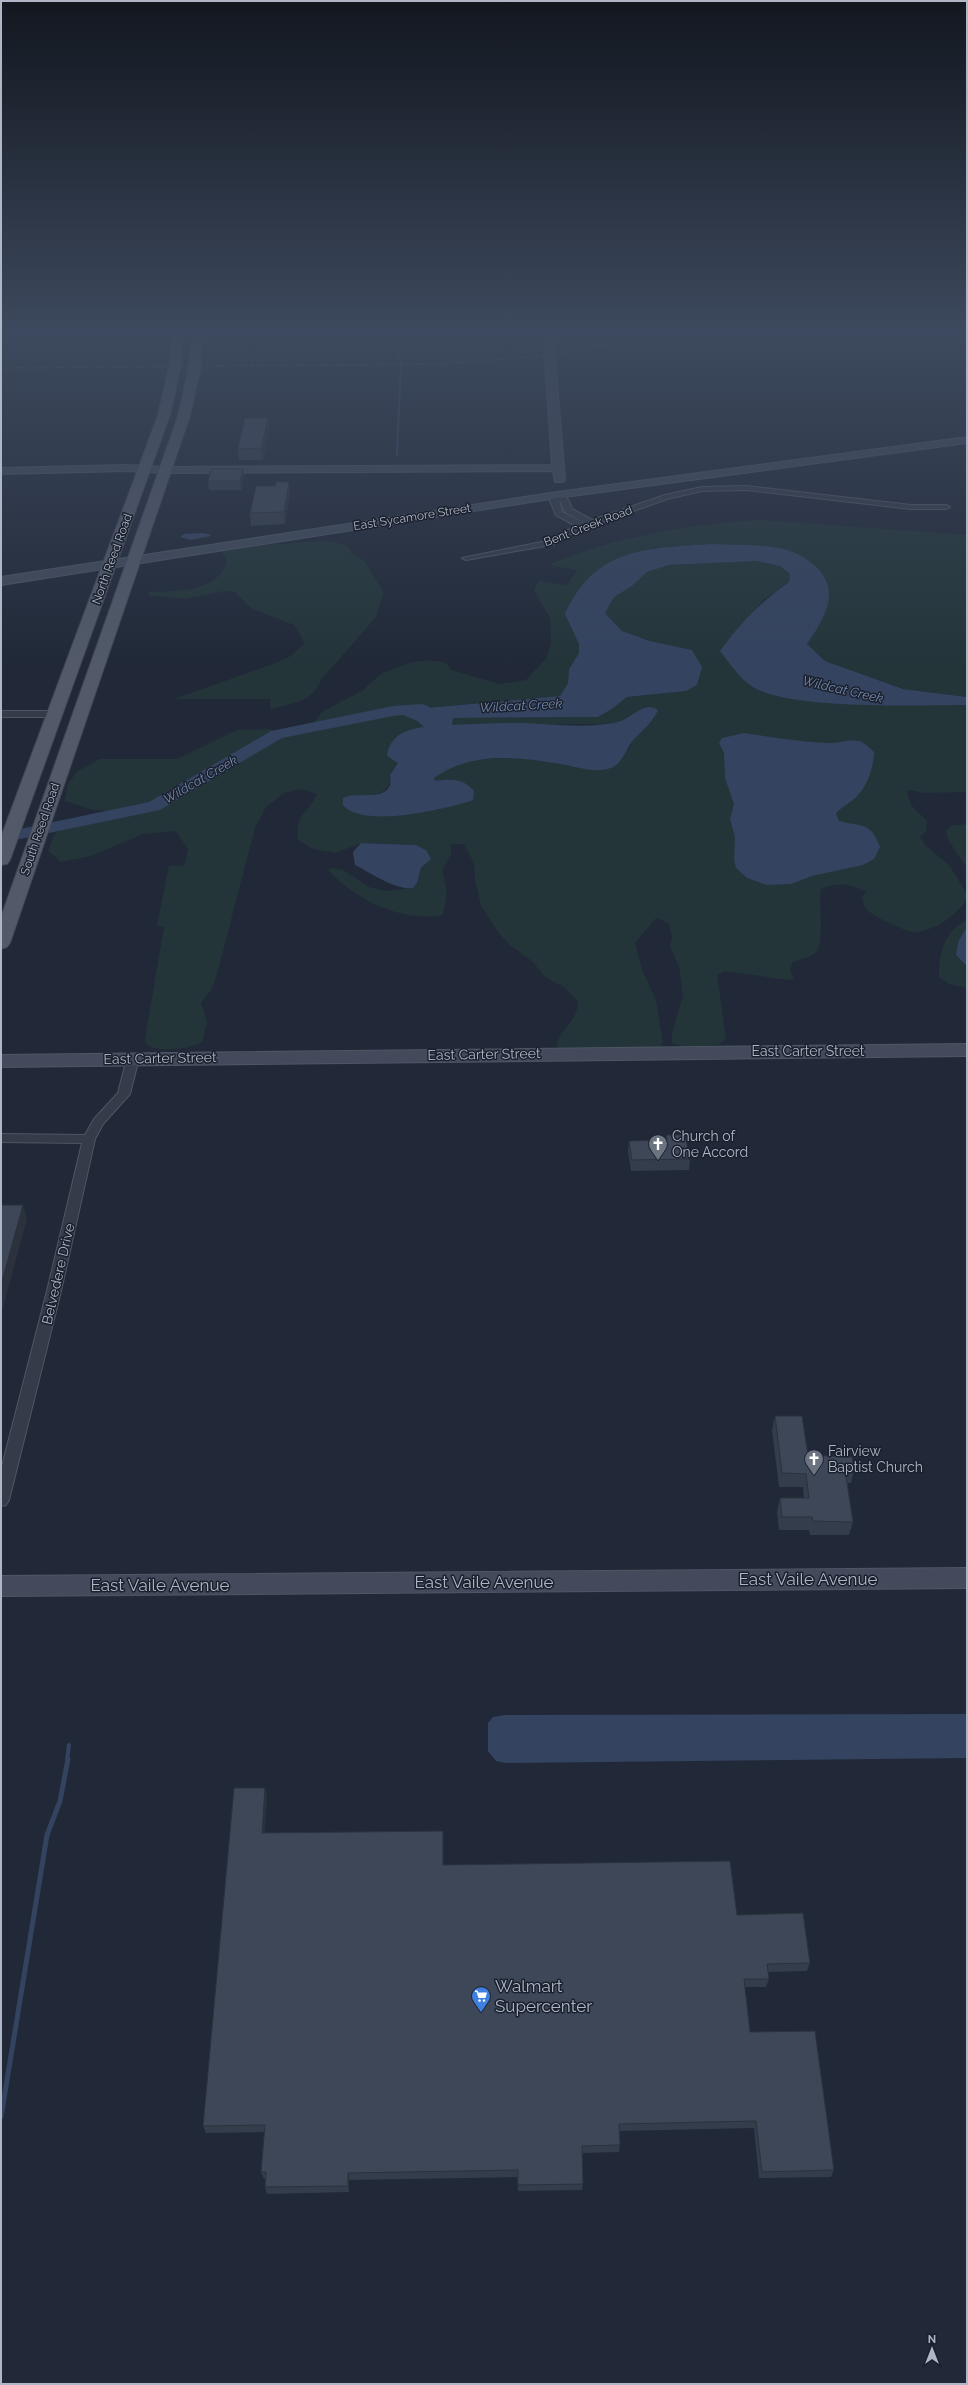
<svg xmlns="http://www.w3.org/2000/svg" width="968" height="2385" viewBox="0 0 968 2385" font-family="Raleway,sans-serif">
	<style>
		.green { fill: #233539 }
		.water { fill: #34435f }
		.lines { fill: none; stroke-linecap: round; stroke-linejoin: round }
		.stream-far2 { stroke: #34435f; stroke-width: 2 }
		.stream-far1 { stroke: #34435f; stroke-width: 4 }
		.stream { stroke: #34435f; stroke-width: 5 }
		.river { fill: #34435f; fill-rule: evenodd }
		.street-casing { stroke: #4f5663; stroke-width: 2 }
		.secondary-casing { stroke: #4f5663; stroke-width: 2 }
		.primary-casing { stroke: #3e4452; stroke-width: 2 }
		.street { fill: #343b49; fill-rule: evenodd }
		.secondary { fill: #424a5c; fill-rule: evenodd }
		.primary { fill: #525a69; fill-rule: evenodd }
		.rail { stroke: #565f70; stroke-width: 1.5; stroke-dasharray: 2.5 2.5; stroke-linecap: butt }
		.wall { fill: #343d4c }
		.shaded-wall { fill: #2b323e }
		.building { fill: #3d4758; stroke: #2b323e }
		.labels { text-anchor: middle; stroke-width: 3; stroke-linejoin: round; paint-order: stroke }
		.far-street-label { font-size: 12px; fill: #afb6c5; stroke: #1a202d }
		.far-water-label { font-size: 13px; font-style: italic; fill: #768aad; stroke: #1a202d }
		.street-label { font-size: 14px; fill: #afb6c5; stroke: #1a202d }
		.poi-label { font-size: 14px; fill: #afb6c5; stroke: #1a202d; text-anchor: start }
		.near-street-label { font-size: 17px; fill: #afb6c5; stroke: #1a202d }
		.near-poi-label { font-size: 17px; fill: #afb6c5; stroke: #1a202d; text-anchor: start }
	</style>
	<rect width="100%" height="100%" fill="#212938"/>
	<!-- green -->
	<g class="green">
		<path d="M757,520L967,535V697L903,689L825,661L807,644C820,628 824,612 829,591L780,548L712,544L652,548L574,629L579,644V653L569,669L568,683L560,696L394,711L417,721L424,727L390,775C392,792 376,797 362,795L356,812C382,818 410,814 437,810L445,780L435,782L434,778L448,768L473,760L520,757L566,765L629,749L633,739L655,718L646,706L619,722L599,724L452,725L453,718L598,717L612,709L627,697L686,691L692,650L650,641L622,631L605,613L614,597L632,586L647,572L669,565L756,561L780,566L790,574L789,582L763,600L749,617L774,696L865,704L967,705V792L924,793L909,790L907,793L912,806L927,821L926,831L920,837L925,845L949,865L967,894C967,902 960,908 954,914C943,924 931,930 916,932C907,933 872,916 866,909C864,906 863,901 862,897L866,892C850,883 838,882 821,889C818,904 826,944 814,954C808,958 799,960 793,962L790,970L794,978L788,980L725,971L717,975L726,1039L718,1045C704,1046 684,1049 672,1043V1034L683,996L679,966L670,947L672,937L669,923L656,918L635,943L643,972L656,1000L663,1043L660,1047L559,1048L556,1046C561,1026 577,1024 578,1001L564,987L545,977L533,962L511,946L498,932L481,906L475,880L474,863L464,844H451V854L442,870L447,893L443,915C403,923 356,900 329,871L330,868L343,870L369,887L385,891L413,888L417,883L421,868L427,864L426,850L416,845L367,843L359,844L335,853L313,849L298,840C295,812 308,815 317,794L302,789L284,793L266,807L255,828L217,974L211,990L201,1003L207,1022L202,1042C192,1049 156,1053 146,1044L145,1039L164,927L157,925L169,866H184L188,849L176,831L143,834L91,856L61,862L48,851L54,835L68,824L121,813L90,809L65,801L68,783L78,771L100,759H177L237,730L270,729L277,734L309,728L323,711L362,691L381,674L408,663L429,660L446,663L451,670L499,684L526,680L547,657L551,643L550,618L534,591L538,581L567,585L577,570L548,565C613,537 686,525 757,520Z"/>
		<path d="M322,541L339,543L348,547L352,553L365,562L384,593L376,617L321,680C313,701 295,703 275,708L270,709V699H174L270,665L291,656L305,643L294,625L251,608L235,592L225,591L185,599L148,595L149,592C176,591 216,593 227,562L222,551L256,546Z"/>
		<path d="M967,824V868L949,841L946,832L950,826Z"/>
		<path d="M967,920V988L949,984L939,977C938,956 945,929 967,920Z"/>
	</g>
	<!-- water -->
	<g class="water">
		<path d="M200,533L209,534L211,536L191,540L180,537L184,534Z"/>
		<path d="M712,544C734,545 758,544 779,548C800,552 828,569 829,592C830,610 817,630 807,644L825,661L903,689L967,697V705C920,705 789,710 753,687C739,678 730,664 720,651C740,623 761,602 789,582L790,574L780,566L756,561L669,565L647,572L632,586L614,597L605,613L622,631L650,641L692,650L702,667L697,685L686,691L627,697L612,709L598,717L453,718L452,725C475,724 499,723 523,723C554,724 586,729 618,722C633,718 643,700 658,710C653,722 644,729 635,738C627,746 624,761 613,767C599,774 580,768 566,765C520,757 474,750 434,778L435,781C451,779 463,778 474,791L473,800C447,809 362,829 343,805V798C357,790 395,805 390,775L398,763L387,756C390,735 405,730 424,727L417,721L393,711L560,696L568,683L569,669L579,653V644L565,614C595,547 648,548 712,544Z"/>
		<path d="M744,733C772,737 800,742 828,743C838,744 848,738 859,741C865,743 869,747 874,752C874,765 868,785 858,795C852,802 843,806 836,813L839,821C861,827 871,821 880,847L874,859L863,865L812,876L791,884L767,885L747,878L736,868L734,860L735,837L730,819L734,804L725,778L724,753L719,743L722,738Z"/>
		<path d="M361,843L416,845L426,850L431,859L421,868L417,883L413,888C397,891 369,872 355,865L353,852Z"/>
		<path d="M967,927V966L956,955L959,940Z"/>
		<path d="M967,1714V1758L506,1763L496,1761L488,1751V1723L493,1717L505,1715Z"/>
	</g>
	<g class="lines">
		<!-- stream-far2 -->
		<g class="stream-far2">
			<path d="M393,332L401,362"/>
			<path d="M397,455L401,365"/>
		</g>
		<!-- stream-far1 -->
		<path class="stream-far1" d="M67,1760L69,1745"/>
		<!-- stream -->
		<path class="stream" d="M1,2117L47,1835L60,1801L68,1759"/>
		<!-- river -->
		<path class="river" d="M422,704L428,706L430,709L428,712L393,716L282,738L160,810L1,843V833L149,802L271,731L393,706Z"/>
		<!-- street casing -->
		<g class="street-casing">
			<g id="street">
				<path d="M746,486L911,505H946L950,507L946,509H911L746,490L702,491L667,499L575,532L551,545L466,560L462,558L546,541L576,526L556,515L550,501L554,493C565,492 569,500 572,509L592,520L665,495L702,487ZM559,499L565,512L585,523L562,512Z"/>
				<path d="M1,711H54L59,714L54,717H1Z"/>
				<path d="M133,1054L139,1058L130,1094L103,1124L95,1139L61,1291L9,1500L6,1505L1,1506V1470L47,1291L82,1143L1,1142V1134L85,1135L94,1119L118,1093L127,1058Z"/>
			</g>
		</g>
		<!-- secondary casing -->
		<g class="secondary-casing">
			<g id="secondary">
				<path d="M543,332H553L565,480L563,482H555L553,471L165,473L126,471L1,474V468L126,465L165,467L552,465Z"/>
				<path d="M967,437V443L557,498L1,585V577L557,492Z"/>
				<path d="M967,1044V1056L1,1067V1055Z"/>
				<path d="M967,1568V1588L1,1596V1576Z"/>
			</g>
		</g>
		<!-- primary casing -->
		<g class="primary-casing">
			<g id="primary">
				<path d="M173,332H183L181,366L170,415L10,860L7,864L1,865V837L158,415L169,366Z"/>
				<path d="M192,332H202L201,366L190,416L10,943L7,947L1,949V917L178,416L189,366Z"/>
			</g>
		</g>
		<!-- street -->
		<use href="#street" class="street"/>
		<!-- secondary -->
		<use href="#secondary" class="secondary"/>
		<!-- primary -->
		<use href="#primary" class="primary"/>
		<!-- rail -->
		<path class="rail" d="M1,368L443,364L549,355L666,332"/>
	</g>
	<!-- wall -->
	<g class="wall">
		<path d="M268,418L269,429L263,460H239L238,449Z"/>
		<path d="M244,478L241,490H209L208,481Z"/>
		<path d="M289,482L290,494L285,524L251,526L250,513L276,486Z"/>
		<path d="M666,1135L690,1159L689,1170L631,1171L628,1151L629,1141L666,1140Z"/>
		<path d="M775,1416L808,1455L854,1469L851,1483H847L853,1522L849,1535H810L809,1530H779L777,1512L780,1498H804L803,1487H779L772,1430Z"/>
		<path d="M265,1788L267,1797L264,1833L443,1831V1865L737,1915L810,1963L807,1971L768,1972L769,1979L766,1987H745L750,2032L834,2170L831,2177L759,2178L754,2128L619,2131L620,2145L619,2152L582,2153L583,2184L582,2190L518,2191L517,2177L349,2180V2192L267,2194L265,2187L266,2179H264L261,2172L264,2132L206,2133L203,2126Z"/>
	</g>
	<!-- shaded-wall -->
	<g class="shaded-wall">
		<path d="M268,418L269,429L263,460L261,448Z"/>
		<path d="M243,469L244,478L241,490L240,481Z"/>
		<path d="M289,482L290,494L285,524L284,512Z"/>
		<path d="M23,1205L27,1219L1,1315V1285Z"/>
		<path d="M265,1788L267,1797L264,1842L262,1833Z"/>
		<path d="M348,2173L349,2180V2192L348,2186Z"/>
	</g>
	<!-- building -->
	<g class="building">
		<path d="M245,418H268L261,448L238,449Z"/>
		<path d="M211,469H243L240,481H208Z"/>
		<path d="M276,482H289L284,512L250,513L256,486H276Z"/>
		<path d="M666,1135H685L690,1159L632,1160L629,1141L667,1140Z"/>
		<path d="M1,1205H23L1,1285Z"/>
		<path d="M775,1416H802L808,1455L852,1457L854,1469H845L853,1522L813,1521L812,1517H782L780,1498H809L806,1474L782,1473Z"/>
		<path d="M234,1788H265L262,1833L443,1831V1865L730,1861L737,1915L803,1913L810,1963L767,1964L769,1979H744L750,2032L815,2031L834,2170L762,2172L756,2121L619,2124L620,2145L582,2146L583,2184L518,2185V2170L348,2173V2186L265,2187L266,2172H261L265,2125L203,2126Z"/>
	</g>
	<!-- sky -->
	<linearGradient id="sky" x2="0" y2="1"><stop stop-color="#12171f"/><stop offset="0.5" stop-color="#3d495e"/><stop offset="1" stop-color="#3d495e" stop-opacity="0"/></linearGradient>
	<rect width="968" height="665" fill="url(#sky)"/>
	<!-- icons -->
	<defs>
		<g id="church-pin" transform="scale(1)"><path d="M0 17L-7.5 6A9.5 9.5 0 1 1 7.5 6Z" fill="#6b7280" stroke="#1a202d"/><path d="M-1.2-6h2.4v3.5h3.3v2.4h-3.3V6h-2.4V-.1h-3.3v-2.4h3.3Z" fill="#fff"/></g>
		<g id="supermarket-pin" transform="scale(1)"><path d="M0 17L-7.5 6A9.5 9.5 0 1 1 7.5 6Z" fill="#3f7fe0" stroke="#1a202d"/><path d="M-6-5.5h2.5l.6 2H6L4.5 2H-2.5L-4.4-4H-6ZM-1.5 3.2a1.3 1.3 0 1 0 .1 0ZM3 3.2a1.3 1.3 0 1 0 .1 0Z" fill="#fff"/></g>
	</defs>
	<g fill-rule="evenodd">
		<use href="#church-pin" x="658" y="1144"/>
		<use href="#church-pin" x="814" y="1459"/>
		<use href="#supermarket-pin" x="481" y="1996"/>
	</g>
	<g class="labels">
		<!-- far-street labels -->
		<g class="far-street-label">
			<text transform="translate(412 517) rotate(-9)" y="4">East Sycamore Street</text>
			<text transform="translate(588 526) rotate(-21)" y="4">Bent Creek Road</text>
			<text transform="translate(112 559) rotate(-70)" y="4">North Reed Road</text>
			<text transform="translate(40 829) rotate(-71)" y="4">South Reed Road</text>
		</g>
		<!-- far-water labels -->
		<g class="far-water-label">
			<text transform="translate(843 689) rotate(13)" y="5">Wildcat Creek</text>
			<text transform="translate(521 705) rotate(-3)" y="5">Wildcat Creek</text>
			<text transform="translate(200 779) rotate(-30)" y="5">Wildcat Creek</text>
		</g>
		<!-- street labels -->
		<g class="street-label">
			<text x="808" y="1056">East Carter Street</text>
			<text transform="translate(484 1054) rotate(-1)" y="5">East Carter Street</text>
			<text transform="translate(160 1058) rotate(-1)" y="5">East Carter Street</text>
			<text transform="translate(58 1274) rotate(-77)" y="5">Belvedere Drive</text>
		</g>
		<!-- poi labels -->
		<g class="poi-label">
			<text x="672" y="1141">Church of<tspan x="672" dy="16">One Accord</tspan></text>
			<text x="828" y="1456">Fairview<tspan x="828" dy="16">Baptist Church</tspan></text>
		</g>
		<!-- near-street labels -->
		<g class="near-street-label">
			<text x="808" y="1585">East Vaile Avenue</text>
			<text x="484" y="1588">East Vaile Avenue</text>
			<text x="160" y="1591">East Vaile Avenue</text>
		</g>
		<!-- near-poi labels -->
		<g class="near-poi-label">
			<text x="495" y="1992">Walmart<tspan x="495" dy="20">Supercenter</tspan></text>
		</g>
	</g>
	<!-- border -->
	<rect width="968" height="2385" fill="none" stroke="#afb6c5" stroke-width="4"/>
	<!-- north arrow -->
	<g transform="translate(932 2349)" stroke="#1a202d" stroke-width="3" paint-order="stroke">
	<path d="M0-3L7 15L0 10L-7 15Z" fill="#afb6c5"/>
	<text y="-6" font-size="11" font-weight="bold" text-anchor="middle" fill="#afb6c5">N</text>
	</g>
</svg>
